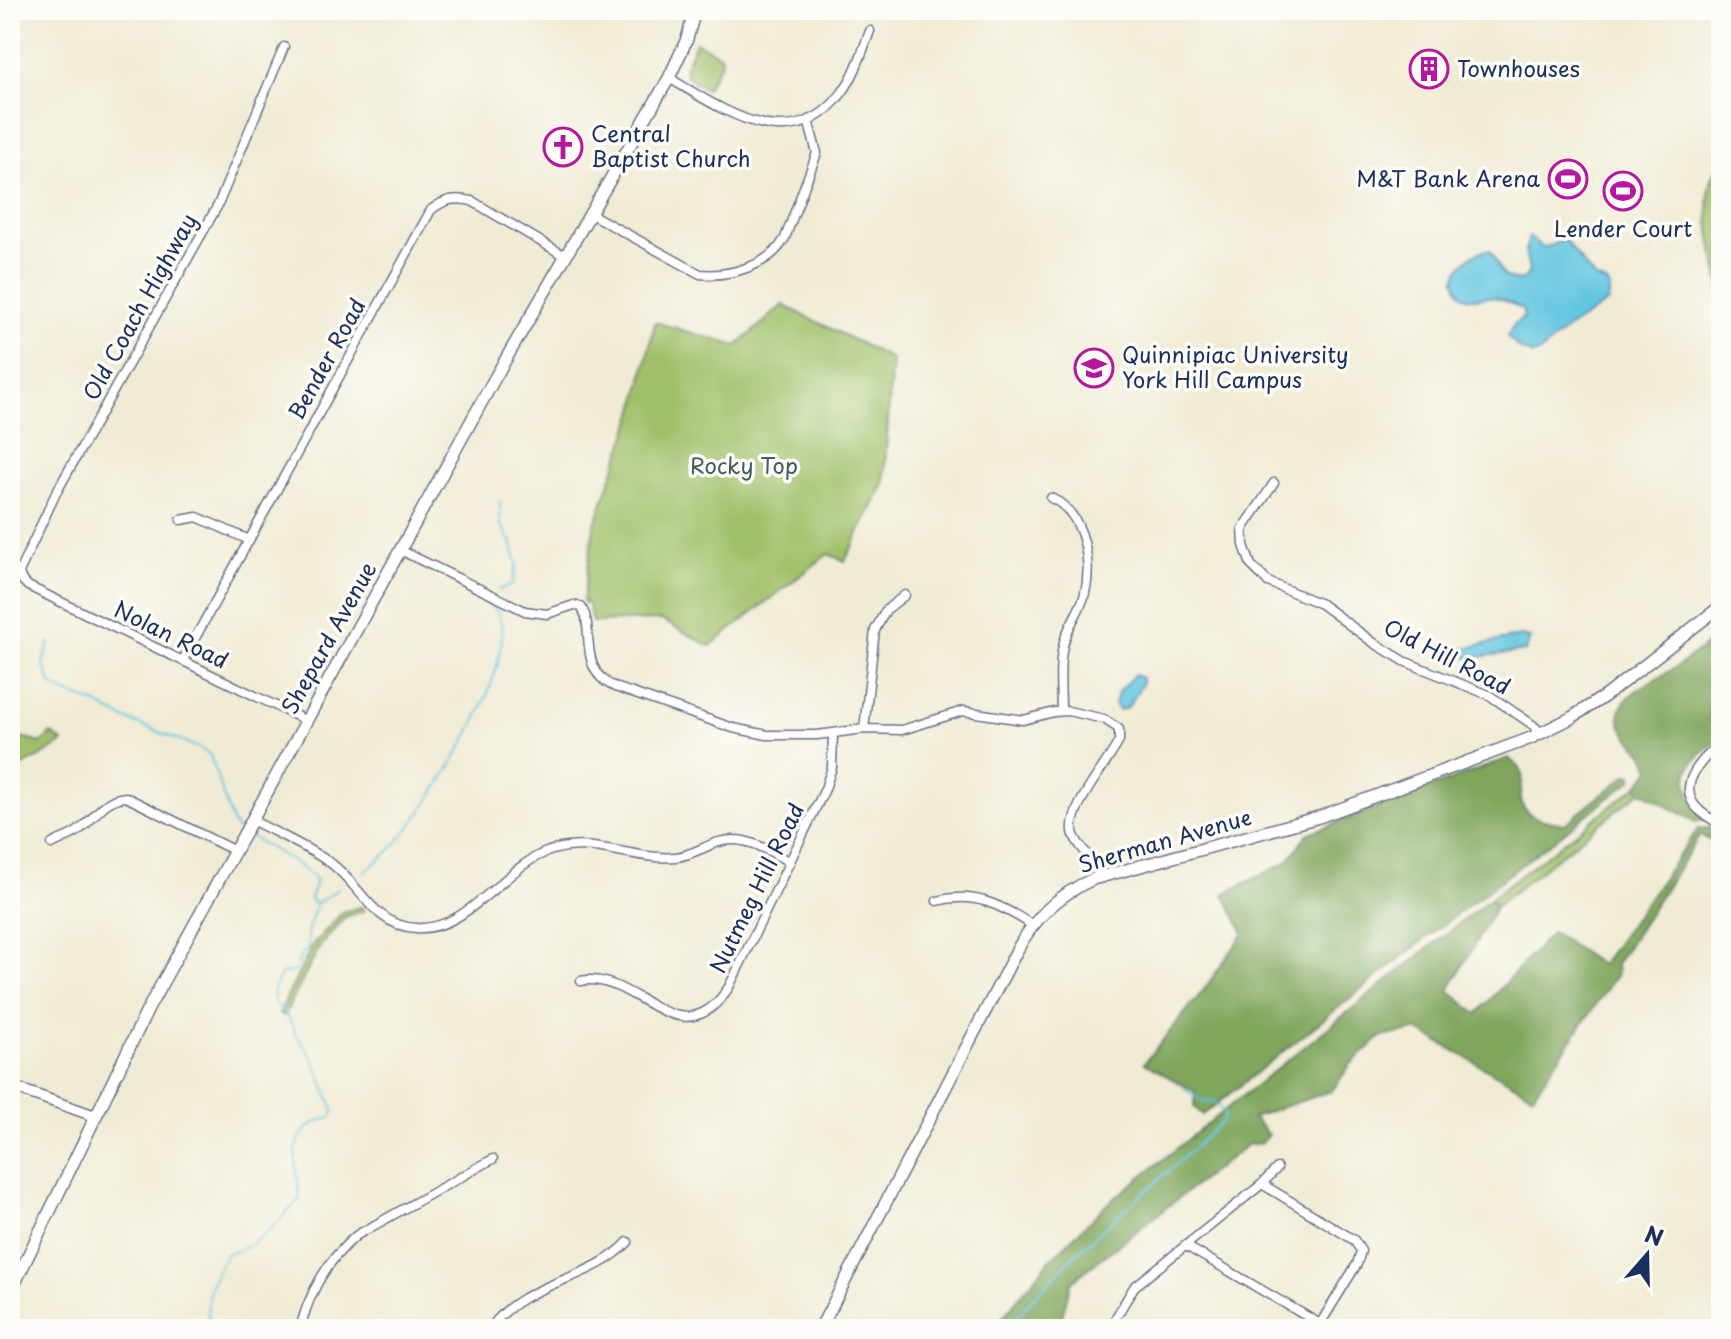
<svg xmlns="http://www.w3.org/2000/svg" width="1731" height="1339" viewBox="0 0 1731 1339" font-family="'Playpen Sans',sans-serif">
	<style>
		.green { fill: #9fbf67; stroke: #5d7762; stroke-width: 2 }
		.forest { fill: #7fa65c; stroke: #4d6a5d; stroke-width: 2 }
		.water { fill: #63c6e1; stroke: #3f7aa0; stroke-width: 2 }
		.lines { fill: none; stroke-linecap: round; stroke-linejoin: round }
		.stream { stroke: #63c6e1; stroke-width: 2 }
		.minor-casing { stroke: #667187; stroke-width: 11 }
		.tertiary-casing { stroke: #667187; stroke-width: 13 }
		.secondary-casing { stroke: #667187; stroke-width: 14 }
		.minor { stroke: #fff; stroke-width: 8 }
		.tertiary { stroke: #fff; stroke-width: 10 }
		.secondary { stroke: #fff; stroke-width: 11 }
		.labels { text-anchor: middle; stroke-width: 7; stroke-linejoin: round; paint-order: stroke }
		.poi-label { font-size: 22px; fill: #1b2f5e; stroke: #fdfcf7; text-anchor: start }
		.street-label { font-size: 22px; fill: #1b2f5e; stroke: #fdfcf7 }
		.park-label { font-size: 22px; fill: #435a61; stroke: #fdfcf7 }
	</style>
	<rect width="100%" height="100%" fill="#fdfcf7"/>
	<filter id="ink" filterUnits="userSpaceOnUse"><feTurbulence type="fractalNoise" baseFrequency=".0125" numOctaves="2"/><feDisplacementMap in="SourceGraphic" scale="16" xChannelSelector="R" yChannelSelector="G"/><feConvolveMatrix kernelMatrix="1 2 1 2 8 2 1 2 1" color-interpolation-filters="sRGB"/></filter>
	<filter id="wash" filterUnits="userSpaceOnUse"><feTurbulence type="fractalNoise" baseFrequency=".006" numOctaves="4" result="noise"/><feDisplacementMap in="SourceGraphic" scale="32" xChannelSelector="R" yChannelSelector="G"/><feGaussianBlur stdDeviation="1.8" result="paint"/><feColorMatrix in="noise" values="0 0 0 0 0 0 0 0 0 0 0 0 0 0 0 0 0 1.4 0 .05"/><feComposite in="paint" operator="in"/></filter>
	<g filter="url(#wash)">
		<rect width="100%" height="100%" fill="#f0ebd4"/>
		<!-- green -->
		<g class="green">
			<path d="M696,42L721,56L722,61L706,89L686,76L684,69Z"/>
			<path d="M1721,164V293C1716,259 1695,190 1721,164Z"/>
			<path d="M783,305L892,359L884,484L845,561L828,554L710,646L662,620L592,622L588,605L583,601L594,527L634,414L655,322L737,346Z"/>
			<path d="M51,733L63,742C46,755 27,762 10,775V734L41,743Z"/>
			<path d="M1637,786L1641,791L1496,906L1490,899Z"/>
			<path d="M361,907L364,911L345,917L320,946L284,1016L279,1014L313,944L343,912Z"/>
		</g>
		<!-- forest -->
		<g class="forest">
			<path d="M1721,633V708L1709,720L1721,733V738C1684,766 1676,776 1703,818L1696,822L1641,791L1637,786L1651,770C1647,751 1628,742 1621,724C1610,696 1659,679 1676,667C1692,656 1706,645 1721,633Z"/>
			<path d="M1509,758C1512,762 1516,764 1519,767C1525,775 1521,785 1521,793C1518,819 1546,821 1565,824L1628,774L1632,775V780L1426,938L1203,1115L1194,1107L1195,1092L1144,1063L1203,991L1244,933L1224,894L1287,862L1307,834Z"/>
			<path d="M1716,827L1721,830V846L1700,835L1616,964L1617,974L1533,1095L1417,1030L1381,1037L1351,1064L1332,1091L1253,1117L1268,1135L1261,1143L1247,1145L1071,1282L1061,1321L1053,1329H993L1050,1260L1107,1204L1490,899L1496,906L1449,990L1477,1014L1552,932L1601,965L1698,829Z"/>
		</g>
		<!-- water -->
		<g class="water">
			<path d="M1529,237L1543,248L1565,240L1595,279L1607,283L1610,288L1608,302C1593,313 1574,323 1559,335C1548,343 1547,351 1533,355L1519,349L1507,336L1514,325L1524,317L1522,309C1515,306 1505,300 1498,298C1478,293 1462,310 1455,279C1460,263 1473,251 1490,250C1499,264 1499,283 1523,280L1529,272L1525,251Z"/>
			<path d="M1520,636L1530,638L1526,651L1467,658L1447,656L1444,653Z"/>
			<path d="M1134,675L1142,678V684L1127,708L1118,710L1115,705L1118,692Z"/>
		</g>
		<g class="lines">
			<!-- stream -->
			<g class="stream">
				<path d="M10,550L15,554"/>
				<path d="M498,590L512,585L517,564L511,541L500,523V501"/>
				<path d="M50,642L43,664L52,685L64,692L95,703L123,718L199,748L210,755L232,822L237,830"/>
				<path d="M364,872C375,863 387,854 396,844C434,799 510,682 501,623C500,615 494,608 490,602"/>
				<path d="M316,904L338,889"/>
				<path d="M211,1329C202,1300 212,1278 226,1254C260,1246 276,1223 300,1199C296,1163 285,1127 332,1117L334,1111L313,1058L297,1036L284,1009L279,1008C269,996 274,986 282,974L295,971L301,955L308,948V929L316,905L310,899L316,881C311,869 266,847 251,837"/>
				<path d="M1007,1329C1069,1249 1151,1192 1222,1121L1225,1115L1214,1101L1204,1103L1185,1089"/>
			</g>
		</g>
	</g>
	<g filter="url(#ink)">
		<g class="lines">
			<!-- minor casing -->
			<g class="minor-casing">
				<g id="minor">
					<path d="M284,47L218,205L56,493L19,572L21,579L28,586L307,721"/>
					<path d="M669,78C722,109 791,160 841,94C855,76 862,52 870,31"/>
					<path d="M589,213L700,274C730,277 771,265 785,238L817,153L808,120"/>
					<path d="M1274,483L1243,529L1244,545L1251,565L1268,582L1321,604L1374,643L1406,662L1489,695L1533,725L1541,733"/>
					<path d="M1051,498C1085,513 1093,564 1084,597C1079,612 1068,626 1064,642C1058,663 1061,689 1061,710"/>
					<path d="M181,520L197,517L247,539"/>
					<path d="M400,550L525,611L547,614L574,605L581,607C596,627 576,670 615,687L733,728L767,735H817L864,729L902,730L963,711L1023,720L1054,712L1068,711L1104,719L1119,729V741C1108,764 1065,811 1074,835C1080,851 1097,860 1102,876"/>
					<path d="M183,660L431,210C445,199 455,197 472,201L565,256"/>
					<path d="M864,729L875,630L886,610L905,595"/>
					<path d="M1721,744C1702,758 1674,787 1699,810C1705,816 1714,820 1721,825"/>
					<path d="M252,820C278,834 308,847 332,864C361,886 374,926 416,928C465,932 502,871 544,853C589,834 631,861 676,857C696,855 713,839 734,840C754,840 772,853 790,862"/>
					<path d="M52,844C59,840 68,837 75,833C94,821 102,798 126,797L235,851"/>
					<path d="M937,901C974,891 1001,905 1032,925"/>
					<path d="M581,981C635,970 681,1062 729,987L825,789L832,767L833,734"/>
					<path d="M1262,1184L1354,1240L1361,1251L1357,1264L1317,1329"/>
					<path d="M1186,1246L1320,1324"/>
					<path d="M300,1329C309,1293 328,1259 357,1235L493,1159"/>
					<path d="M490,1329C523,1280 590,1283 628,1242"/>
					<path d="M1109,1329L1134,1287L1262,1184L1277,1168"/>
				</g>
			</g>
			<!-- tertiary casing -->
			<g class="tertiary-casing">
				<path id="tertiary" d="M10,1086L95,1116"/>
			</g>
			<!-- secondary casing -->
			<g class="secondary-casing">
				<g id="secondary">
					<path d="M10,1293L149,1007L496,376L669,78L687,39L695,10"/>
					<path d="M820,1329L1016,952C1034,918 1058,895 1093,879L1319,817L1531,738L1571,718L1605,696L1721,606"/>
				</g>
			</g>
			<!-- minor -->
			<use href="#minor" class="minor"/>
			<!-- tertiary -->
			<use href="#tertiary" class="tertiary"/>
			<!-- secondary -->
			<use href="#secondary" class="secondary"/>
		</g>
	</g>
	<!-- icons -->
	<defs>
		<g id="building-ring" transform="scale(2)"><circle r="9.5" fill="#fdfcf7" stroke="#b5179e" stroke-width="1.5"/><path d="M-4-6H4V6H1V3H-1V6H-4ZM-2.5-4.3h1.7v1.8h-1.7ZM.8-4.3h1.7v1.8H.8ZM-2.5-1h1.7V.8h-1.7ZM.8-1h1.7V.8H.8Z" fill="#b5179e"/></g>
		<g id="church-ring" transform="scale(2)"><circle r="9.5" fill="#fdfcf7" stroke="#b5179e" stroke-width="1.5"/><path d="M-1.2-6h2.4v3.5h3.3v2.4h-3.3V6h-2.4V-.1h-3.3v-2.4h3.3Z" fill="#b5179e"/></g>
		<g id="stadium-ring" transform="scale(2)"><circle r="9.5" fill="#fdfcf7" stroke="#b5179e" stroke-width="1.5"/><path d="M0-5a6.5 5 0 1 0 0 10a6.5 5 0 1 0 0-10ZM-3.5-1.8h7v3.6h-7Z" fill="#b5179e"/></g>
		<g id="university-ring" transform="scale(2)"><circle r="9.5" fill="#fdfcf7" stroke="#b5179e" stroke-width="1.5"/><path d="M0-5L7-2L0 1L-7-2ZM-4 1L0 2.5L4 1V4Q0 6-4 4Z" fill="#b5179e"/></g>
	</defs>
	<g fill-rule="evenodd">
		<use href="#building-ring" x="1429" y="69"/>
		<use href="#church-ring" x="563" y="147"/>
		<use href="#stadium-ring" x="1568" y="179"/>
		<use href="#stadium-ring" x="1623" y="191"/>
		<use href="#university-ring" x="1094" y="368"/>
	</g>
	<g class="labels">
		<!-- poi labels -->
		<g class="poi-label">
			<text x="1457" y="77">Townhouses</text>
			<text x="591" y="142">Central<tspan x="591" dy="25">Baptist Church</tspan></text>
			<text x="1540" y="187" text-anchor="end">M&amp;T Bank Arena</text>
			<text x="1623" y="237" text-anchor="middle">Lender Court</text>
			<text x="1122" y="363">Quinnipiac University<tspan x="1122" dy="25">York Hill Campus</tspan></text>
		</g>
		<!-- street labels -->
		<g class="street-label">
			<text transform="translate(140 307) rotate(-61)" y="8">Old Coach Highway</text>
			<text transform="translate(327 359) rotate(-61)" y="8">Bender Road</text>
			<text transform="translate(171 635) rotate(26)" y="8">Nolan Road</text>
			<text transform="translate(329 638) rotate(-61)" y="8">Shepard Avenue</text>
			<text transform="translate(1447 657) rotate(27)" y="8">Old Hill Road</text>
			<text transform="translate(1165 841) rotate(-16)" y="8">Sherman Avenue</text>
			<text transform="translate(757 888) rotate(-64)" y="8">Nutmeg Hill Road</text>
		</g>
		<!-- park labels -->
		<g class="park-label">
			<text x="744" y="474">Rocky Top</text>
		</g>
	</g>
	<!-- margin -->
	<rect width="1731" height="1339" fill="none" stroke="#fdfcf7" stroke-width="40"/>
	<!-- north arrow -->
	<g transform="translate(1647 1255) rotate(20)" stroke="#fdfcf7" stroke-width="6" paint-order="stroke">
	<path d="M0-6L14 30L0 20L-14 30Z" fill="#1b2f5e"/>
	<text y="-12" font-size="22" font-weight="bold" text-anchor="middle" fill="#1b2f5e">N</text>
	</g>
</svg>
